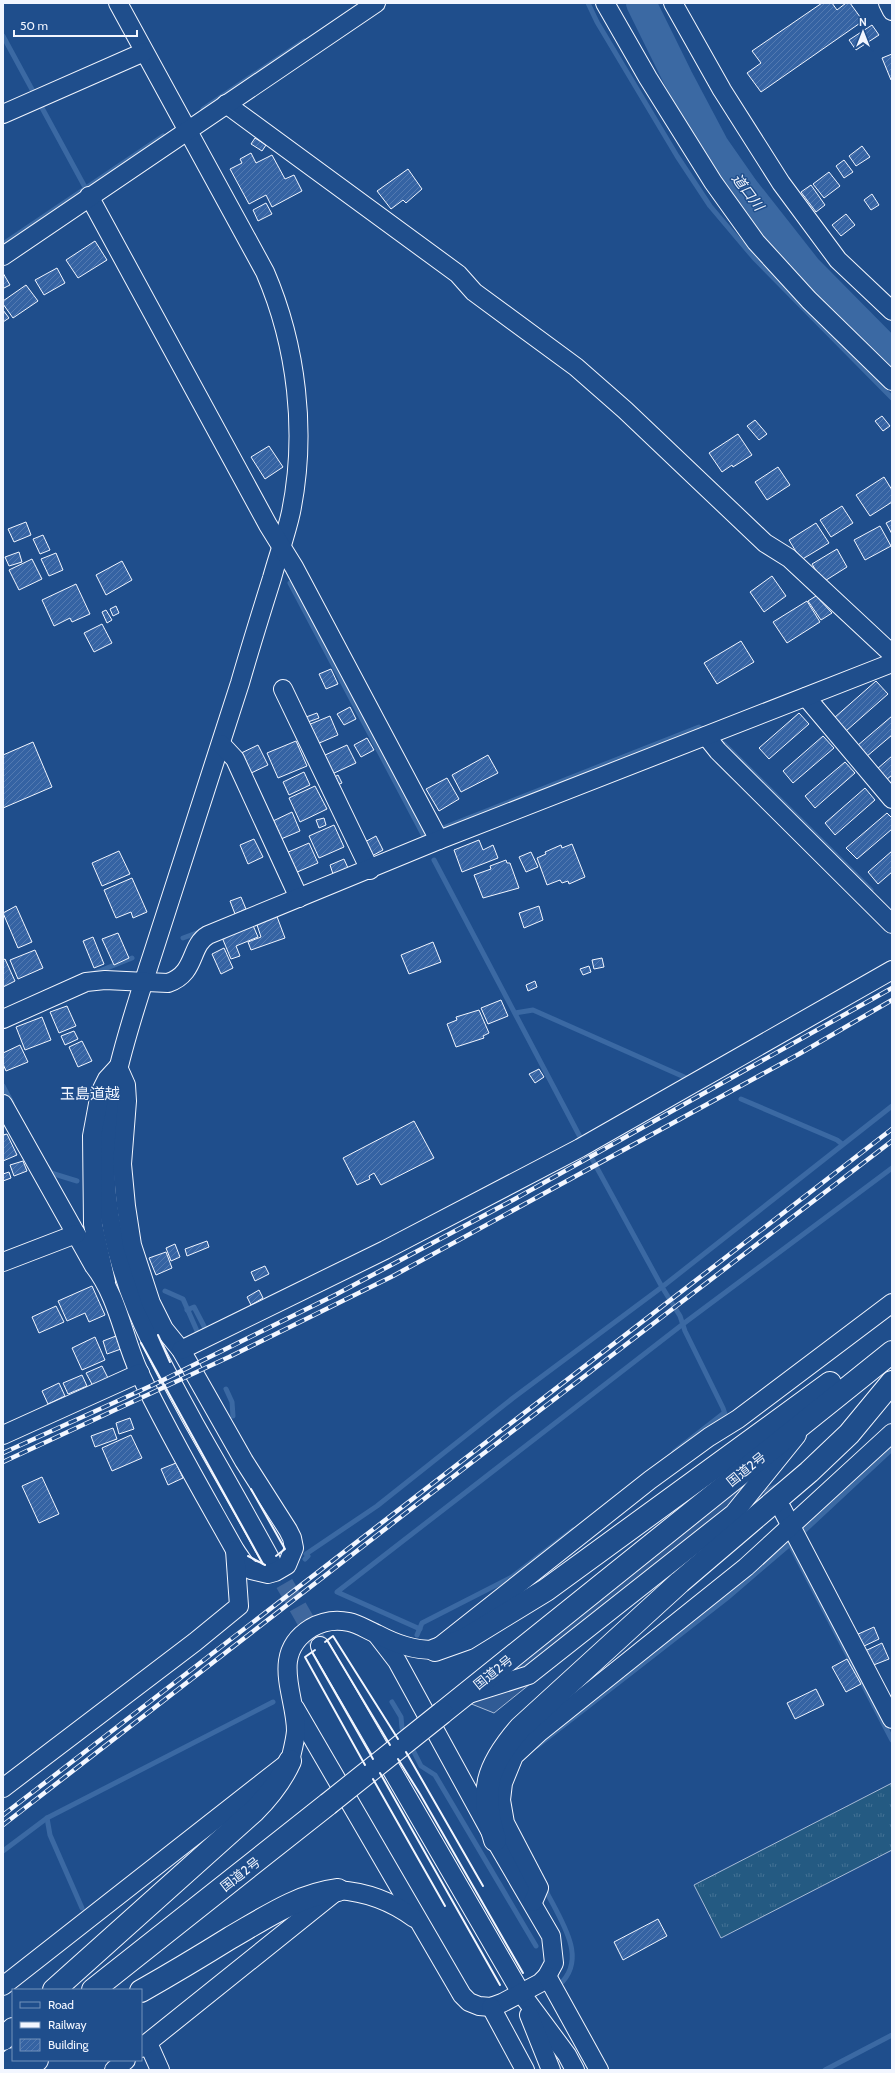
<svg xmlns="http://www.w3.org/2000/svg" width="895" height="2073" viewBox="0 0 895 2073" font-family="Cabin,'Noto Sans JP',sans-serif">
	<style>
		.grass { fill: url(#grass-tufts); stroke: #a8bbd7 }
		.parking { fill: #305b95; stroke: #a8bbd7 }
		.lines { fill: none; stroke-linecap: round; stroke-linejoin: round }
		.stream { stroke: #3b69a3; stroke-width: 5 }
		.river { stroke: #3b69a3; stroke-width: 30 }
		.building { fill: url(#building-hatch); stroke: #f2f6ff }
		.minor-tunnel { stroke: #3f679d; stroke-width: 18; stroke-dasharray: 18 9; stroke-linecap: butt }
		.minor-casing { stroke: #f2f6ff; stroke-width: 20 }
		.highway-casing { stroke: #f2f6ff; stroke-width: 24 }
		.minor { stroke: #1f4e8c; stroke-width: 18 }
		.highway { stroke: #1f4e8c; stroke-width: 22 }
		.rail-casing { stroke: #f2f6ff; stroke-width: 4.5 }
		.rail { stroke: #1f4e8c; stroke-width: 3; stroke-dasharray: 9; stroke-linecap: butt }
		.highway-bridge-casing { stroke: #f2f6ff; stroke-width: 24; stroke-linecap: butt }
		.highway-bridge { stroke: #1f4e8c; stroke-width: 22 }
		.wall { stroke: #f2f6ff; stroke-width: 2 }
		.labels { text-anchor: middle; stroke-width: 3; stroke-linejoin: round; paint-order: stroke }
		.street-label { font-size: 13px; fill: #f2f6ff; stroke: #1f4e8c }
		.water-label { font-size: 14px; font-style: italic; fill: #f2f6ff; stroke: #1f4e8c }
		.quarter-label { font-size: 15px; fill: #f2f6ff; stroke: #1f4e8c }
	</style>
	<defs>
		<pattern id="grass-tufts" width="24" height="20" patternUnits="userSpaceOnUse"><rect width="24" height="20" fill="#245a82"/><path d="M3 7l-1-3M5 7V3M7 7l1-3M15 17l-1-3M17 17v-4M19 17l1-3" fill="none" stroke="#447295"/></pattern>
		<pattern id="building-hatch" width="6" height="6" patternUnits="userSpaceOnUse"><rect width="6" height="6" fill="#3563a3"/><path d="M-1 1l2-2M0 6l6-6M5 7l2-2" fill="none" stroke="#537ab1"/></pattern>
	</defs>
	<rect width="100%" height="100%" fill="#1f4e8c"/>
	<!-- grass -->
	<path class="grass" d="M892,1783V1850L721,1938L694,1885Z"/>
	<!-- parking -->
	<path class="parking" d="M799,1439L741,1514L494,1713L469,1703Z"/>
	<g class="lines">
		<!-- stream -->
		<g class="stream">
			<path d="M588,3L597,22L677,156L710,206L754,258L892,398"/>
			<path d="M3,36L86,189"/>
			<path d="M203,109L304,41"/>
			<path d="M3,244L163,136"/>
			<path d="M290,583L426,840"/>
			<path d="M724,744L871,890"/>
			<path d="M438,830L699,727L703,730"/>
			<path d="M434,860L579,1135L662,1287L680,1316L685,1331L723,1408L726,1417"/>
			<path d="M183,938L202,931"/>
			<path d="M92,974L132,958"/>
			<path d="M515,1013L533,1010L691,1080"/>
			<path d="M3,1086L12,1103"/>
			<path d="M741,1099L837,1140L842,1144"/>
			<path d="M48,1168L51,1173L77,1181"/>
			<path d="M165,1291L183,1299L197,1331"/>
			<path d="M187,1310L194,1307L206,1330L210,1329"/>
			<path d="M226,1389L232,1402L233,1416"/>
			<path d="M674,1452L724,1413"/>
			<path d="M792,1548L892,1740"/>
			<path d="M305,1559L308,1556L306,1554L377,1506L513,1398L662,1287L892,1106"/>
			<path d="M420,1629L337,1592L683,1324L892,1168"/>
			<path d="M417,1635L422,1623L512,1577L573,1530"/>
			<path d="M392,1702L401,1717L402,1728L405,1735"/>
			<path d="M410,1744L421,1766L435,1775L536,1946"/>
			<path d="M537,1746L727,1598L790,1544L892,1449"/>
			<path d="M47,1818L50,1835L82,1908"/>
			<path d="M3,1851L47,1818L273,1702"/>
			<path d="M545,1886C546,1893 551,1900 554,1906C567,1931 585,1962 559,1985"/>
			<path d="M825,2070L892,2035"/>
		</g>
		<!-- river -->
		<path class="river" d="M641,3L678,78L714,146L744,189L807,269L892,355"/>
	</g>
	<!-- building -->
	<g class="building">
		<path d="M822,3H832L837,10L846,3H850L863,21L761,92L747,73L761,63L752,51Z"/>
		<path d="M872,25L879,35L856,50L849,40Z"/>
		<path d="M892,54V80H891L882,58Z"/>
		<path d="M255,138L266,145L262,151L251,144Z"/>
		<path d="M862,146L870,157L856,166L849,156Z"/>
		<path d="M251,153L256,163L272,155L285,179L294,175L302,191L272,207L266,195L249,204L230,169L242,163L240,159Z"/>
		<path d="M844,160L853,172L844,178L836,166Z"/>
		<path d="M408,169L422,189L406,203L403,200L391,209L377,191Z"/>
		<path d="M829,172L840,186L824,198L813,184Z"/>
		<path d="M811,185L825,205L816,212L801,192Z"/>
		<path d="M872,194L879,205L871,210L864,200Z"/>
		<path d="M266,203L272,214L258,221L253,210Z"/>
		<path d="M846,214L855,225L841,236L832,225Z"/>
		<path d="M95,241L107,260L78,278L66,260Z"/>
		<path d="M57,268L65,283L44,295L35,280Z"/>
		<path d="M3,273L10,285L4,288L3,287Z"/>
		<path d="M26,285L38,301L13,318L3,304V301Z"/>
		<path d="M3,310L9,318L3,322Z"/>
		<path d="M882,416L890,426L883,431L875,421Z"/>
		<path d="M755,420L767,434L759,440L747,426Z"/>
		<path d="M738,434L752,455L733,467L732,465L722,472L709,453Z"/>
		<path d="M269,446L283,467L265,479L251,457Z"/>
		<path d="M778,467L790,485L767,500L755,482Z"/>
		<path d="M884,477L892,490V502L870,516L856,495Z"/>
		<path d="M842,506L853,523L831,537L820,520Z"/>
		<path d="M892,520V534L886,523Z"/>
		<path d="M26,522L31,535L14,542L8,529Z"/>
		<path d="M816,523L829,543L801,560L789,540Z"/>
		<path d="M880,526L891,546L865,560L854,540Z"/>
		<path d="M43,535L50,550L40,554L33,539Z"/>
		<path d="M837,549L847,567L823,582L812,564Z"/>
		<path d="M19,552L22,562L9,566L5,557Z"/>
		<path d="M56,553L63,570L49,576L41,559Z"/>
		<path d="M32,559L42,579L19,590L9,570Z"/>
		<path d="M122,561L132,580L106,595L96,575Z"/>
		<path d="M772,576L786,596L764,612L750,592Z"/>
		<path d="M76,584L90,614L72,622L70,618L54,626L42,600Z"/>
		<path d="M816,596L832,613L821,620L808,601Z"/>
		<path d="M807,601L820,622L787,643L773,622Z"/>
		<path d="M116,606L119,613L113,616L110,609Z"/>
		<path d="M106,610L112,620L107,623L102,612Z"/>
		<path d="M102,624L112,643L94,652L84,633Z"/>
		<path d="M741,641L754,662L717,684L704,663Z"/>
		<path d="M331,669L338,684L326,689L319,674Z"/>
		<path d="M876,681L888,694L846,731L834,718Z"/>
		<path d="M350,707L356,719L344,725L337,714Z"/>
		<path d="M317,713L319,718L308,722L306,717Z"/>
		<path d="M799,713L809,724L769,759L759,748Z"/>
		<path d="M330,716L338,735L317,744L308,725Z"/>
		<path d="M892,716V735L866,757L857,746Z"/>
		<path d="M823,736L834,748L793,783L783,771Z"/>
		<path d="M367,738L374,750L361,757L354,745Z"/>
		<path d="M296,741L307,766L278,778L267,753Z"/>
		<path d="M33,742L52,787L3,808V755Z"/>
		<path d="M258,745L268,765L247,775L237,755Z"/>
		<path d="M347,745L356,763L332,774L323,756Z"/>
		<path d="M488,755L498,773L461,792L452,775Z"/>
		<path d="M892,756V775L886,780L877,769Z"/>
		<path d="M845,762L855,773L815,808L805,796Z"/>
		<path d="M304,772L310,785L289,795L283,782Z"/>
		<path d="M338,775L342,783L335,786L331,779Z"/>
		<path d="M447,778L459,799L439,811L426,789Z"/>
		<path d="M315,786L327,809L300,822L289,798Z"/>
		<path d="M865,788L875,800L835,835L825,823Z"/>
		<path d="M292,812L300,831L281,839L273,821Z"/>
		<path d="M887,813L892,818V829L857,859L846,848Z"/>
		<path d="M324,818L326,825L319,828L316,820Z"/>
		<path d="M334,825L344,847L319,858L309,836Z"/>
		<path d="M376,836L383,850L370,857L363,843Z"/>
		<path d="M254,839L263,857L248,864L240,845Z"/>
		<path d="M479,840L483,850L493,845L498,858L462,872L454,850Z"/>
		<path d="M309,843L318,863L295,873L286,853Z"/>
		<path d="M572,844L585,877L569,884L568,881L562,883L560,880L547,885L537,858L546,854L545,852L561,845L562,848Z"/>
		<path d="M119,851L130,874L102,886L92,863Z"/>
		<path d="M892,851V872L878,884L868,872Z"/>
		<path d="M531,852L538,867L526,872L519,857Z"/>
		<path d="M344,859L348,868L333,874L330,865Z"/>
		<path d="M506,860L507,863H510L519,888L483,898L474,875L491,869L490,866Z"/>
		<path d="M132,878L147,912L133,918L131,912L116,918L104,890Z"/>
		<path d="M241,897L246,909L235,914L230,901Z"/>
		<path d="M16,906L32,942L18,948L3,913Z"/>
		<path d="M539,906L543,920L524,928L519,913Z"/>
		<path d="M276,914L285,938L251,950L248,942L261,937L256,922Z"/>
		<path d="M252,923L258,937L236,946L240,956L231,959L221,935Z"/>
		<path d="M118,933L129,958L114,965L102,939Z"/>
		<path d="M93,937L104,964L94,968L83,941Z"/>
		<path d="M433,942L441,962L409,974L401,955Z"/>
		<path d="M224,948L233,968L221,974L212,954Z"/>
		<path d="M35,950L43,968L18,979L10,960Z"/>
		<path d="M602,958L604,967L594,969L592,960Z"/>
		<path d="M5,959L15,981L3,987V960Z"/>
		<path d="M589,966L591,972L583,975L580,969Z"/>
		<path d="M535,981L537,987L528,991L526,985Z"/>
		<path d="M501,1000L508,1016L488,1024L481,1008Z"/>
		<path d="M67,1006L76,1026L59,1033L50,1012Z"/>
		<path d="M479,1010L489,1033L483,1036L484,1038L456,1047L447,1024L457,1020L456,1017Z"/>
		<path d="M42,1017L51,1040L25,1050L16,1027Z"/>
		<path d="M74,1031L78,1039L65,1045L61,1036Z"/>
		<path d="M82,1041L92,1061L78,1067L69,1047Z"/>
		<path d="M20,1045L28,1062L6,1071L3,1064V1053Z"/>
		<path d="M539,1069L544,1077L535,1083L529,1074Z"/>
		<path d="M414,1121L434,1158L381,1185L374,1173L369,1176L370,1179L357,1185L343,1158Z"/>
		<path d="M7,1134L17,1155L3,1161V1135Z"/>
		<path d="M23,1161L27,1171L14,1176L10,1165Z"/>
		<path d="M9,1172L11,1178L3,1181V1174Z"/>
		<path d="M207,1241L209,1247L187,1256L185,1249Z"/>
		<path d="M175,1244L180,1257L171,1261L166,1248Z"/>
		<path d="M166,1252L172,1268L156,1275L149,1258Z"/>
		<path d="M265,1266L269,1274L255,1281L251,1272Z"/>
		<path d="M92,1286L105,1315L89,1322L85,1313L67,1321L58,1301Z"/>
		<path d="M259,1290L263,1298L251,1305L247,1297Z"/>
		<path d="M56,1306L64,1322L39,1333L32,1317Z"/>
		<path d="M116,1336L121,1349L107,1354L103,1341Z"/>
		<path d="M95,1337L105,1360L82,1370L72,1348Z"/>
		<path d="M102,1366L108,1378L93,1386L86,1373Z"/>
		<path d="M82,1375L87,1386L68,1394L63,1383Z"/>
		<path d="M59,1383L65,1396L48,1404L42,1391Z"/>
		<path d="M130,1418L134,1429L119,1434L116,1423Z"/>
		<path d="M113,1428L117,1439L95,1447L91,1436Z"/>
		<path d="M131,1435L142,1458L112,1471L102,1448Z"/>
		<path d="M176,1463L183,1478L168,1485L161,1469Z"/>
		<path d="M42,1477L59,1514L39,1523L22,1486Z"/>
		<path d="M874,1627L879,1639L862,1647L856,1635Z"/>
		<path d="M882,1643L889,1659L871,1666L865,1651Z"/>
		<path d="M847,1659L861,1684L846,1692L832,1667Z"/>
		<path d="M816,1689L824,1705L795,1719L787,1703Z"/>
		<path d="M658,1919L667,1936L623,1960L614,1942Z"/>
	</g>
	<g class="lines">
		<!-- minor-tunnel -->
		<g class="minor-tunnel">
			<path d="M759,1462L782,1509"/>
			<path d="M271,1560L320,1646"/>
		</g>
		<!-- minor casing -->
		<g class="minor-casing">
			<g id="minor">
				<path d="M118,3L265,272C297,346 307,433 291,512C286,535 278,556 272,578C261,613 250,648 240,683C211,774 181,865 152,956C127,1033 99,1113 107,1195C116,1283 153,1348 194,1423C220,1469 246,1514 271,1560"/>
				<path d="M605,3L648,78L713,182L756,242L809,300L892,381"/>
				<path d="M673,3L722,90L781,183L838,260L892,311"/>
				<path d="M888,3L892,11"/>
				<path d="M226,104L458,274L474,292L576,367L625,410L765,543L789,558L892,654"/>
				<path d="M3,114L144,52"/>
				<path d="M89,196L268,525L294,567L439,840"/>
				<path d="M3,256L376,3"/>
				<path d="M283,689L370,870"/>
				<path d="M806,697L892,799"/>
				<path d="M706,736L718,751L892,924"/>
				<path d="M221,744L235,759L299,898"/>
				<path d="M3,1019L86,982L105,980L168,983C197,973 189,946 208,935L439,840L892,663"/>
				<path d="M3,1104L94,1266C118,1297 123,1337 139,1372C168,1433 202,1491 235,1550L246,1566L251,1570L268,1574L275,1572L287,1565L294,1548L292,1538L288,1530L244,1461L181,1350L164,1329L151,1303L132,1245L126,1206L122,1164L127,1101L126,1085L118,1067L107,1079L100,1093L92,1136L93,1224L106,1282"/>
				<path d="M3,1262L76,1234"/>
				<path d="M181,1350L385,1250L580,1148L892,970"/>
				<path d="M3,1435L140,1373"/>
				<path d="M782,1509L892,1719"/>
				<path d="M320,1646L521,1993L567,2055L575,2070"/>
				<path d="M469,1694L529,1675L734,1513L797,1435"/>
				<path d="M295,1708L462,1995L469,2002L479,2006L491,2007L502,2003L540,1983L547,1976L554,1963L551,1936L495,1840L397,1661L377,1635"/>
				<path d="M3,1788L195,1642L239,1606L235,1550"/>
				<path d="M533,1902L539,1888L505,1823L501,1800L503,1783L514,1756L540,1732L746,1567L892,1433"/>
				<path d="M547,1976L599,2070"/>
				<path d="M3,1986L290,1761C292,1752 295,1742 296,1731C296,1695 269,1654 311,1628C323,1621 335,1619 349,1622C359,1624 367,1630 377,1634C396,1644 413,1650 435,1650L650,1480L709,1437L738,1419L892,1303"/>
				<path d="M491,2007L525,2070"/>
				<path d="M529,2015L551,2070"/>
				<path d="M148,2043L160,2070"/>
				<path d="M141,2048L338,1890C367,1892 391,1901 414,1918"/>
				<path d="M114,2070L126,2060"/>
			</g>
		</g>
		<!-- highway casing -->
		<g class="highway-casing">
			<g id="highway">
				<path d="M435,1650L466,1639L546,1590L830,1383"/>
				<path d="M442,1713L892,1352"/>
				<path d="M495,1840C479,1791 487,1766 520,1728L680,1582L809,1472L849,1434L892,1382"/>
				<path d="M54,1990L254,1811C269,1796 281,1781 290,1761"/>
				<path d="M93,1990L328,1804"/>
				<path d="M141,1991C171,1974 201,1956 230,1938C265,1918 298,1895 338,1890"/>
				<path d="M3,2039L13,2029"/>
				<path d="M3,2068L13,2059"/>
				<path d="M23,2070L37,2060"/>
			</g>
		</g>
		<!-- minor -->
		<use href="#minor" class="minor"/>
		<!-- highway -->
		<use href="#highway" class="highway"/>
		<!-- rail casing -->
		<g class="rail-casing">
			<g id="rail">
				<path d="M3,1453L155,1384L335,1295L513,1200L892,988"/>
				<path d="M3,1462L229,1357L393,1276L799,1054L892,1000"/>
				<path d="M3,1815L892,1129"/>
				<path d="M3,1825L424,1499L892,1141"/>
			</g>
		</g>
		<!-- rail -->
		<use href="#rail" class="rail"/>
		<!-- highway-bridge casing -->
		<g class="highway-bridge-casing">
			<path id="highway-bridge" d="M328,1804L442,1713"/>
		</g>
		<!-- highway-bridge -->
		<use href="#highway-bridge" class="highway-bridge"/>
		<!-- wall -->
		<g class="wall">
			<path d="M158,1335L170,1362"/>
			<path d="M141,1343L263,1564"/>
			<path d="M251,1489L285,1549L276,1556"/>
			<path d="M248,1556L265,1565"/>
			<path d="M327,1640L390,1745"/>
			<path d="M325,1642L333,1636L398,1739"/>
			<path d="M315,1650L305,1657L365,1765"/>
			<path d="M312,1652L373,1759"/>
			<path d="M406,1752L483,1886"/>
			<path d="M398,1759L420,1794L523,1973"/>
			<path d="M380,1773L500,1985"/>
			<path d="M373,1779L445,1906"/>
		</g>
	</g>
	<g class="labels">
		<!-- street labels -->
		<g class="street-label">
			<text transform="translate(746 1469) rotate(-39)" y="5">国道2号</text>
			<text transform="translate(493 1672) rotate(-39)" y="5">国道2号</text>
			<text transform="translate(240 1874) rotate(-38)" y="5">国道2号</text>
		</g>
		<!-- water labels -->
		<g class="water-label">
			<text transform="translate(748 192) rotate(53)" y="5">道口川</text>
		</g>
		<!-- quarter labels -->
		<g class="quarter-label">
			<text x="90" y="1099">玉島道越</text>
		</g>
	</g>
	<!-- border -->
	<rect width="895" height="2073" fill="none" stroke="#f2f6ff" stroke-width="8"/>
	<!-- legend -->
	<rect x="12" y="1989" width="130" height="72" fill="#1f4e8c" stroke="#7391ba"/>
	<rect x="20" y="2002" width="20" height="6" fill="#1f4e8c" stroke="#7391ba"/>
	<text x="48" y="2009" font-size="12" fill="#f2f6ff">Road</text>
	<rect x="20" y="2022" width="20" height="6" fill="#f2f6ff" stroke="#7391ba"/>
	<text x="48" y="2029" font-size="12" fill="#f2f6ff">Railway</text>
	<rect x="20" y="2039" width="20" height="12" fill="url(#building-hatch)" stroke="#7391ba"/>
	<text x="48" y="2049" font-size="12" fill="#f2f6ff">Building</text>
	<!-- north arrow -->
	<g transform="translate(863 32)" stroke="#1f4e8c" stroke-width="3" paint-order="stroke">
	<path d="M0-3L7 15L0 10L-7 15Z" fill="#f2f6ff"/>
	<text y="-6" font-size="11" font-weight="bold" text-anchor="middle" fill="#f2f6ff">N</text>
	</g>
	<!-- scale -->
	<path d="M14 30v6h123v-6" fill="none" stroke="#f2f6ff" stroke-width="2"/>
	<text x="20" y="30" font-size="12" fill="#f2f6ff" stroke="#1f4e8c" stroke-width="3" paint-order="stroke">50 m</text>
</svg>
